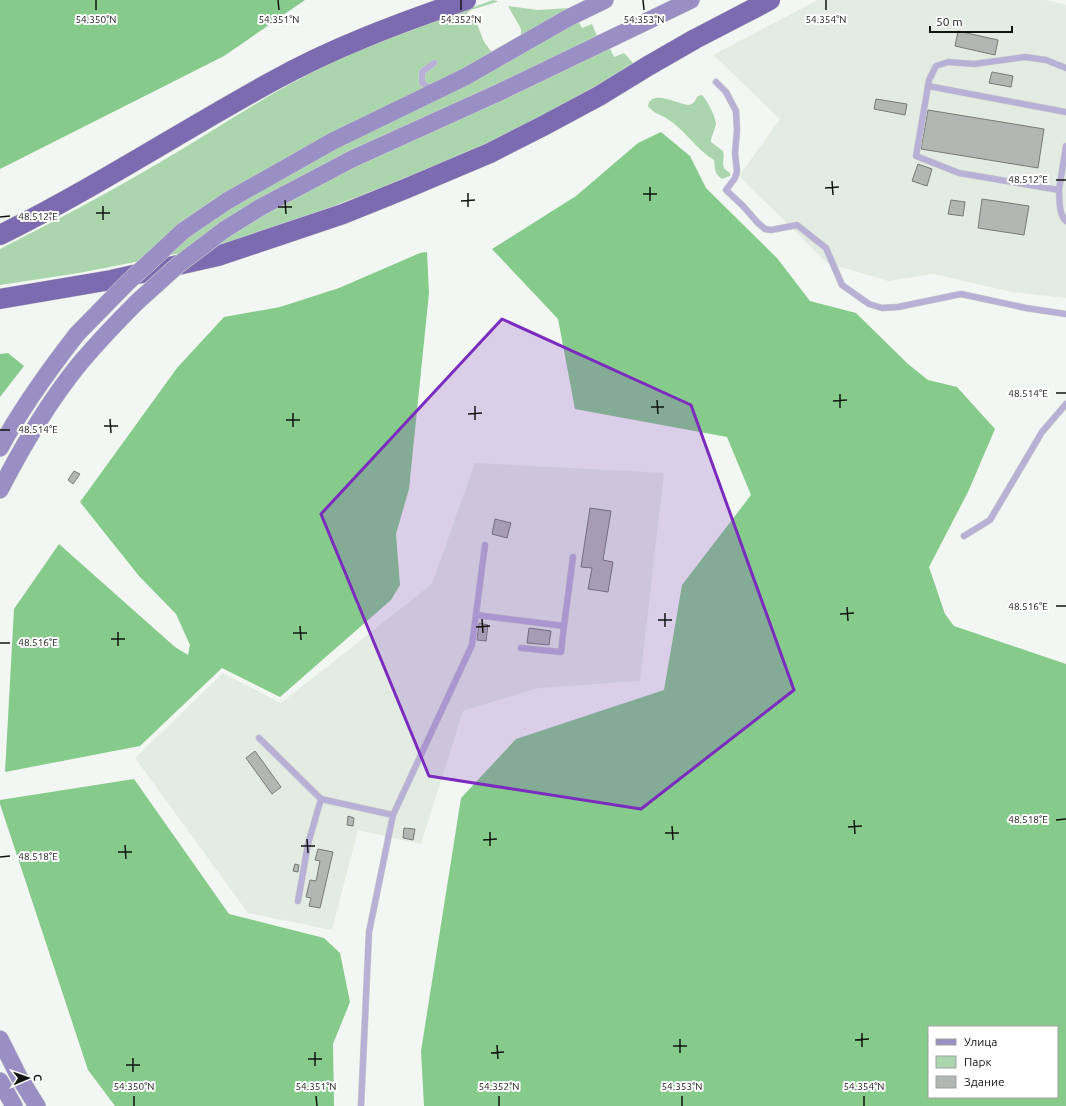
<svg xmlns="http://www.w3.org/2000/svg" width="1066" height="1106" viewBox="0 0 1066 1106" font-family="Ubuntu,sans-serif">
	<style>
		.built { fill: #e2ece3 }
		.green { fill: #abd6ad }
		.forest { fill: #86cb8b; fill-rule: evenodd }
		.building { fill: #b3b7b3; stroke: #777b77 }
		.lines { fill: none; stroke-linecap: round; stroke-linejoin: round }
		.service-casing { stroke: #cfd3cf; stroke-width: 7 }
		.secondary-casing { stroke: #cfd3cf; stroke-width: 18 }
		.trunk-casing { stroke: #cfd3cf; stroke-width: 21 }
		.service { stroke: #b8b1d5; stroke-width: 6 }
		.secondary { stroke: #9a8fc4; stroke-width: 17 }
		.trunk { stroke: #7c6bb1; stroke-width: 20 }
		.secondary-bridge-casing { stroke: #cfd3cf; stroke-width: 18; stroke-linecap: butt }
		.secondary-bridge { stroke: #9a8fc4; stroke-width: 17 }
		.marked { fill: #7b2cbf; fill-opacity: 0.2; stroke: #7b2cbf; stroke-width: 3; stroke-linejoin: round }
		.ticks { fill: none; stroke: #121412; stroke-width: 1.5 }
		.ticks-label { font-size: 10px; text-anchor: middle; fill: #121412; stroke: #fff; stroke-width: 4; stroke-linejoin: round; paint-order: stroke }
	</style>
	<rect width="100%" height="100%" fill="#f3f7f3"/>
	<!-- built -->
	<g class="built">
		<path d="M818,0H1046L1066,5V298L1012,292L933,274L888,281L827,263L739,176L780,119L713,55Z"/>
		<path d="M475,463L664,473L640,681L538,688L463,711L421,844L358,830L332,930L248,913L135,758L223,673L281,703L432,584Z"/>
	</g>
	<!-- green -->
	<g class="green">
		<path d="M493,0L497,1V2L471,10L467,13V16H474L484,42L491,51L493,52L521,35V29L508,6L538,10L569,8L572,9L582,28L592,24L598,38L604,36L614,57L624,53L635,65L571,101L516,129L466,153L417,174L310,215L227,244L79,273L0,285V249C53,222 106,194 157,164C214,131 268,93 327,65C380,39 437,20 493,0Z"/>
		<path d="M702,95C707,100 716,117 716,124C715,130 711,136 711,142L723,151C726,162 718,165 730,173V176L722,179C714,173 715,169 714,160C695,149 685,129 666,118C659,114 653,113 648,106C651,88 680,105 689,105C694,104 695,100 698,96Z"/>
	</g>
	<!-- forest -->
	<g class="forest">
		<path d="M0,0H305L224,56L0,169Z"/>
		<path d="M661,132L690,156L706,188L777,258L810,301L856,313L908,364L928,380L957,387L995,429L968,492L929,567L945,614L954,626L1066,664V1106H424L421,1051L461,798L516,739L664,690L682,585L751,495L727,437L575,409L558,319L492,249L576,196L638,143ZM929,1027H1057V1097H929Z"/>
		<path d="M427,252L429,293L409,489L396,534L400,585L391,600L280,697L222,668L140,746L5,772L14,609L59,544L175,647L188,655L190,645L176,614L139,576L80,502L177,368L224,317L280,307L339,288L420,253Z"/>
		<path d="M8,353L24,366L0,397V354Z"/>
		<path d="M134,779L229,914L324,938L340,953L350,1002L333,1044L334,1106H115L88,1070L0,804V800Z"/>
	</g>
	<!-- building -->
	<g class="building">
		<path d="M958,31L998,40L995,55L955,46Z"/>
		<path d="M992,72L1013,76L1011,87L989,83Z"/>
		<path d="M876,99L907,104L905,115L874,109Z"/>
		<path d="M928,110L1044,129L1038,168L921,149Z"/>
		<path d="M918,164L932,169L927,186L912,181Z"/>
		<path d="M982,199L1029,206L1024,235L978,228Z"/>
		<path d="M951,200L965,202L963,216L948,214Z"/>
		<path d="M74,471L80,474L73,484L68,480Z"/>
		<path d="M590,508L611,511L603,560L613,562L608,592L588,589L592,568L581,567Z"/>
		<path d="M495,519L511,523L507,538L492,534Z"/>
		<path d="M479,623L488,625L486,641L477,640Z"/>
		<path d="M529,628L551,631L549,645L527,643Z"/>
		<path d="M255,751L281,787L272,794L246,758Z"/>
		<path d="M348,816L354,818L353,826L347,825Z"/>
		<path d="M404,828L415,829L413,840L403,838Z"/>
		<path d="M318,849L333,852L320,908L309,906L311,898L306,897L310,880L316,881L320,861L315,860Z"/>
		<path d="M295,864L299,865L298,872L293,871Z"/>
	</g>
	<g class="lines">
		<!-- service casing -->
		<g class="service-casing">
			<g id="service">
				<path d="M1066,68L1046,60L1025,57L974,64L948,62L936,66L929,80L916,156L959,173L1059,190L1066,146"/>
				<path d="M716,82L726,92L736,111L737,130L735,153L737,171L735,178L726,190L743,206L757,222L765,229L771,230L797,225L826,248L842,285L869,304L882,308L898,307L961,294L1026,308L1066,314"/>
				<path d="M928,86L1066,112"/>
				<path d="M433,90L422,83V72L434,63"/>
				<path d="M1059,190C1060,200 1058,213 1066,221"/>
				<path d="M964,536L990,520L1042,432L1066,404"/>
				<path d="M476,615L564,626L573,557"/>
				<path d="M521,648L561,652L564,626"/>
				<path d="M259,738L321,799L393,815"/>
				<path d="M298,901L308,844L321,799"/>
				<path d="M361,1106L369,932L393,815L472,645L485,545"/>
			</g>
		</g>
		<!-- secondary casing -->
		<g class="secondary-casing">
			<g id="secondary">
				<path d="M224,230L261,207L352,159L500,92L691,0"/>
				<path d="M183,231L227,201L333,141L465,77L568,18L605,0"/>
				<path d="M0,448C22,407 49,370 77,334"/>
				<path d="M0,490C23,445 49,401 81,362C99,341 118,321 137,302"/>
				<path d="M0,1039L19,1077L37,1106"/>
				<path d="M0,1081L14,1106"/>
			</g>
		</g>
		<!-- trunk casing -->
		<g class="trunk-casing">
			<g id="trunk">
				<path d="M0,235C93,189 180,132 271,82C332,48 399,23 466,0"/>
				<path d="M0,299L111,280L218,256L343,214L405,189L490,153L543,126L599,96L648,66L695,39L770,0"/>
			</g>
		</g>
		<!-- service -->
		<use href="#service" class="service"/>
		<!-- secondary -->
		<use href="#secondary" class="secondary"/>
		<!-- trunk -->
		<use href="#trunk" class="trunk"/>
		<!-- secondary-bridge casing -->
		<g class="secondary-bridge-casing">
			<g id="secondary-bridge">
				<path d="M137,302L178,265L224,230"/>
				<path d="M77,334L127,283L183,231"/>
			</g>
		</g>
		<!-- secondary-bridge -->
		<use href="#secondary-bridge" class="secondary-bridge"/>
	</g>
	<!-- marked area -->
	<path class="marked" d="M502,319L691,405L794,690L641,809L429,776L321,514Z"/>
	<!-- ticks -->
	<path class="ticks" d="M96,0V10M278,0L279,10M461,0V10M643,0L644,10M826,0V10M1056,180H1066M832,181L833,195M650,187V201M825,188L839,187M468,193V207M643,194H657M285,200L286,214M461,201L475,200M103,206V220M278,207H292M96,213H110M0,217L10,216M1056,393H1066M840,394V408M657,400L658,414M833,401L847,400M475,406V420M651,407H664M293,413V427M468,414L482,413M110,419L111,433M286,420H300M104,426H118M0,430H10M1056,606H1066M847,607L848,621M665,613V627M840,614L854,613M482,619L483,633M658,620H672M300,626L301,640M476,627L490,626M118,632V646M293,633H307M111,639H125M0,643H10M854,820L855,834M1056,820L1066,819M672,826L673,840M848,827L862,826M490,832V846M665,833H679M307,839L308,853M483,840L497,839M125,845L126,859M301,846H315M118,852H132M0,857L10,856M862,1033V1047M680,1039V1053M855,1040L869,1039M497,1045L498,1059M673,1046H687M315,1052V1066M491,1053L504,1052M133,1058V1072M308,1059H322M126,1065H140M134,1096V1106M316,1096L317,1106M499,1096V1106M682,1096V1106M864,1096V1106"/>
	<g class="ticks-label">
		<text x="96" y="23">54.350°N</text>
		<text x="279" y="23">54.351°N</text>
		<text x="461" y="23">54.352°N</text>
		<text x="644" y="23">54.353°N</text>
		<text x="826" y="23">54.354°N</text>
		<text x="1028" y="183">48.512°E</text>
		<text x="38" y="220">48.512°E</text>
		<text x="1028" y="397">48.514°E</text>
		<text x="38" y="433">48.514°E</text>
		<text x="1028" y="610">48.516°E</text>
		<text x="38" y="646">48.516°E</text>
		<text x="1028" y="823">48.518°E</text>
		<text x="38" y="860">48.518°E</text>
		<text x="134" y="1090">54.350°N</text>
		<text x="316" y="1090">54.351°N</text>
		<text x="499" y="1090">54.352°N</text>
		<text x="682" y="1090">54.353°N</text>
		<text x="864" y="1090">54.354°N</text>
	</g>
	<!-- legend -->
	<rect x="928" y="1026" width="130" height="72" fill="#ffffff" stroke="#a0a1a0"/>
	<rect x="936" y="1039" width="20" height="6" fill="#9a8fc4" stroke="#a0a1a0"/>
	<text x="964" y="1046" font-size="12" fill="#121412">Улица</text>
	<rect x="936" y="1056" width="20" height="12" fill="#abd6ad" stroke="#a0a1a0"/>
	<text x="964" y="1066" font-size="12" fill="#121412">Парк</text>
	<rect x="936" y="1076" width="20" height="12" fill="#b3b7b3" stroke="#a0a1a0"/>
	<text x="964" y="1086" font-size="12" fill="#121412">Здание</text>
	<!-- north arrow -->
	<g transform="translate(28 1078) rotate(88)" stroke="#ffffff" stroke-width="3" paint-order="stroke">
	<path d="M0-3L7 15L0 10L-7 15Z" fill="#121412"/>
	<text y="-6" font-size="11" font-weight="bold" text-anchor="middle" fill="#121412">С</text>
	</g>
	<!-- scale -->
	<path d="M930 26v6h82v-6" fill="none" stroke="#121412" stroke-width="2"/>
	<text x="936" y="26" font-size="12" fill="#121412" stroke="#ffffff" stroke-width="3" paint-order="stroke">50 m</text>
</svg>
